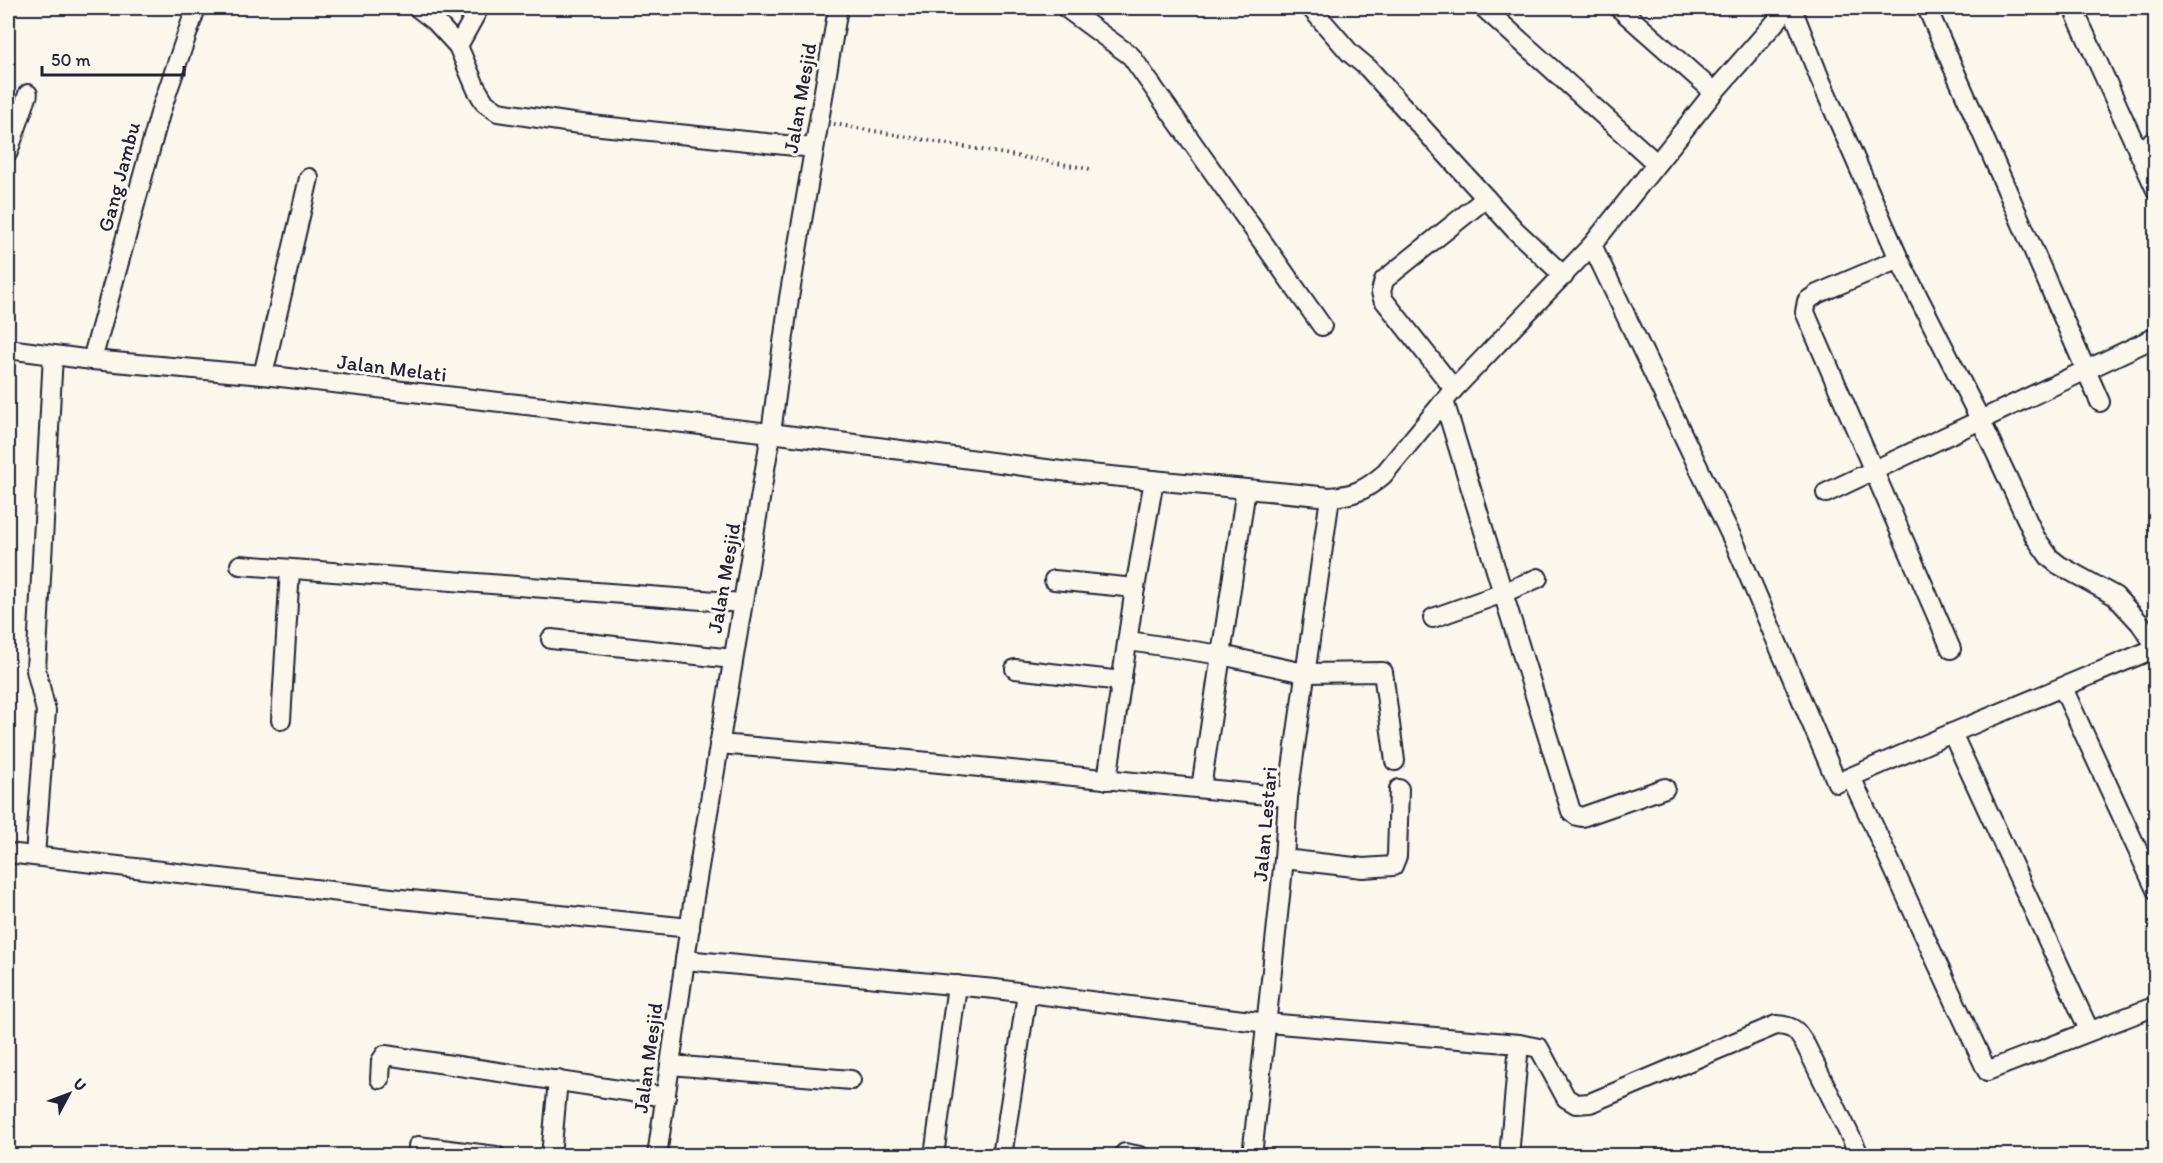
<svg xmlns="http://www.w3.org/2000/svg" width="2163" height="1163" viewBox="0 0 2163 1163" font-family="Itim,sans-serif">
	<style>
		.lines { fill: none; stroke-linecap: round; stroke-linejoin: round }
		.minor-casing { stroke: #22223b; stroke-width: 22 }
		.path { stroke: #22223b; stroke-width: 4; stroke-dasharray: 1.5 4.5; stroke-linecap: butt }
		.minor { stroke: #fbf7ec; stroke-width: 18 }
		.labels { text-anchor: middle; stroke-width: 6; stroke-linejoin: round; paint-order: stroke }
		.street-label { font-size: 21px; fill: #22223b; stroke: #fbf7ec }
	</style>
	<rect width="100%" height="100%" fill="#fbf7ec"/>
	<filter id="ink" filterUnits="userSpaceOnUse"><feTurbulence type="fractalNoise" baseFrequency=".0167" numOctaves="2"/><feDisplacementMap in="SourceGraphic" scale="12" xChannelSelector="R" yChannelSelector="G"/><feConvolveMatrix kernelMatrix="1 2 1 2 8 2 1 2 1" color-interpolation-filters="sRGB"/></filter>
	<g filter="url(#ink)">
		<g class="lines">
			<!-- minor casing -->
			<g class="minor-casing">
				<g id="minor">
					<path d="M418,8L435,21L458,46L476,88L485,103L498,112L572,123L814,148"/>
					<path d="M1066,8L1131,56L1322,326"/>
					<path d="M1311,8L1350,53L1368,68L1515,230L1564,276"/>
					<path d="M1484,8L1656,163"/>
					<path d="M1619,8L1714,92"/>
					<path d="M1792,8L1820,79L1899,259L1981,421L2035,537L2050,558L2059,565L2115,596L2140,623L2156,646"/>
					<path d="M1927,8L2100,402"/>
					<path d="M2073,8L2156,190"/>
					<path d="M458,46L479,8"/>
					<path d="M2138,151L2156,140"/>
					<path d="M8,152L28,94"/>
					<path d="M1592,245L1736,546L1837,783L1952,733L2156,648"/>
					<path d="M1899,259L1817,294L1807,301L1805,312L1951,649"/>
					<path d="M8,349L92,360L263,375L771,433L1069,472L1330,497C1354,495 1364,491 1383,475L1454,389L1592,245L1714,92L1788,8"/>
					<path d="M92,360L161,110L196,8"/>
					<path d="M263,375L309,178"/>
					<path d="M1454,389L1383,299L1381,292L1384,280L1486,198"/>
					<path d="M1444,401L1503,593L1538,578"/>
					<path d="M1826,493L2156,337"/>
					<path d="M240,565L742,603"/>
					<path d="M1054,580L1135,588"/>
					<path d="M1433,618L1503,593L1571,811L1577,816L1582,817L1665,788"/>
					<path d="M551,639L733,659"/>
					<path d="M1129,641L1221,655L1304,673L1383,672L1395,761"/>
					<path d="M1015,669L1122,681"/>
					<path d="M2063,688L2156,890"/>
					<path d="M281,720L290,569"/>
					<path d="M1952,733L2089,1030"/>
					<path d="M719,744L898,759L1288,797"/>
					<path d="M1851,777L1987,1071L2156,1006"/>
					<path d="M1107,780L1135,588L1154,480"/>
					<path d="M1201,788L1246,489"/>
					<path d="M8,853L391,898L690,928"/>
					<path d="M35,856L46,711L36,670L53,355"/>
					<path d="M1284,859L1363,868L1393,866L1397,856L1399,789"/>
					<path d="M685,960L995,989L1267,1023L1519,1044L1539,1048L1566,1098L1576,1104L1590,1103L1776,1025C1795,1026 1797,1031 1806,1046L1860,1156"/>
					<path d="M670,1065L851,1080"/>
					<path d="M380,1079L381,1061L385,1055L666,1097"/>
					<path d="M418,1146L496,1156"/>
					<path d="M1125,1153L1140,1156"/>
					<path d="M551,1156L558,1080"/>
					<path d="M657,1156L694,897L771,433L789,298L838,8"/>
					<path d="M934,1156L957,985"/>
					<path d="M1002,1156L1027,994"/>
					<path d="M1252,1156L1284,859L1288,797L1330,497"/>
					<path d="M1509,1156L1519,1044"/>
				</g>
			</g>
			<!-- path -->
			<path class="path" d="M834,124L1090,169"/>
			<!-- minor -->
			<use href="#minor" class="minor"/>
		</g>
	</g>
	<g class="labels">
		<!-- street labels -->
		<g class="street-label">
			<text transform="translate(800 98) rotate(-80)" y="7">Jalan Mesjid</text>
			<text transform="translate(119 177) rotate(-75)" y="7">Gang Jambu</text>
			<text transform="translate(392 368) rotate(7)" y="7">Jalan Melati</text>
			<text transform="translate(724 578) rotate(-80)" y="7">Jalan Mesjid</text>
			<text transform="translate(1265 824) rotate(-85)" y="7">Jalan Lestari</text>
			<text transform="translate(648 1058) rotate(-82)" y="7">Jalan Mesjid</text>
		</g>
	</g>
	<!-- margin -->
	<rect width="2163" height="1163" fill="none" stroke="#fbf7ec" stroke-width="30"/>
	<rect x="15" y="15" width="2133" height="1133" fill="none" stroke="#22223b" stroke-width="2" filter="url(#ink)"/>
	<!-- north arrow -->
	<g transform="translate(69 1094) rotate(49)" stroke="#fbf7ec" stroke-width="4.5" paint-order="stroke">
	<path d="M0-4.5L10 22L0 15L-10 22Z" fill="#22223b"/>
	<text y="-9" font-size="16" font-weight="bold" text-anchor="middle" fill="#22223b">U</text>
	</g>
	<!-- scale -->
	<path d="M42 66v9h142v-9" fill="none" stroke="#22223b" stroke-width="3"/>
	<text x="51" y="66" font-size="18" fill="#22223b" stroke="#fbf7ec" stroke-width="4.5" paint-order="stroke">50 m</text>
</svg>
